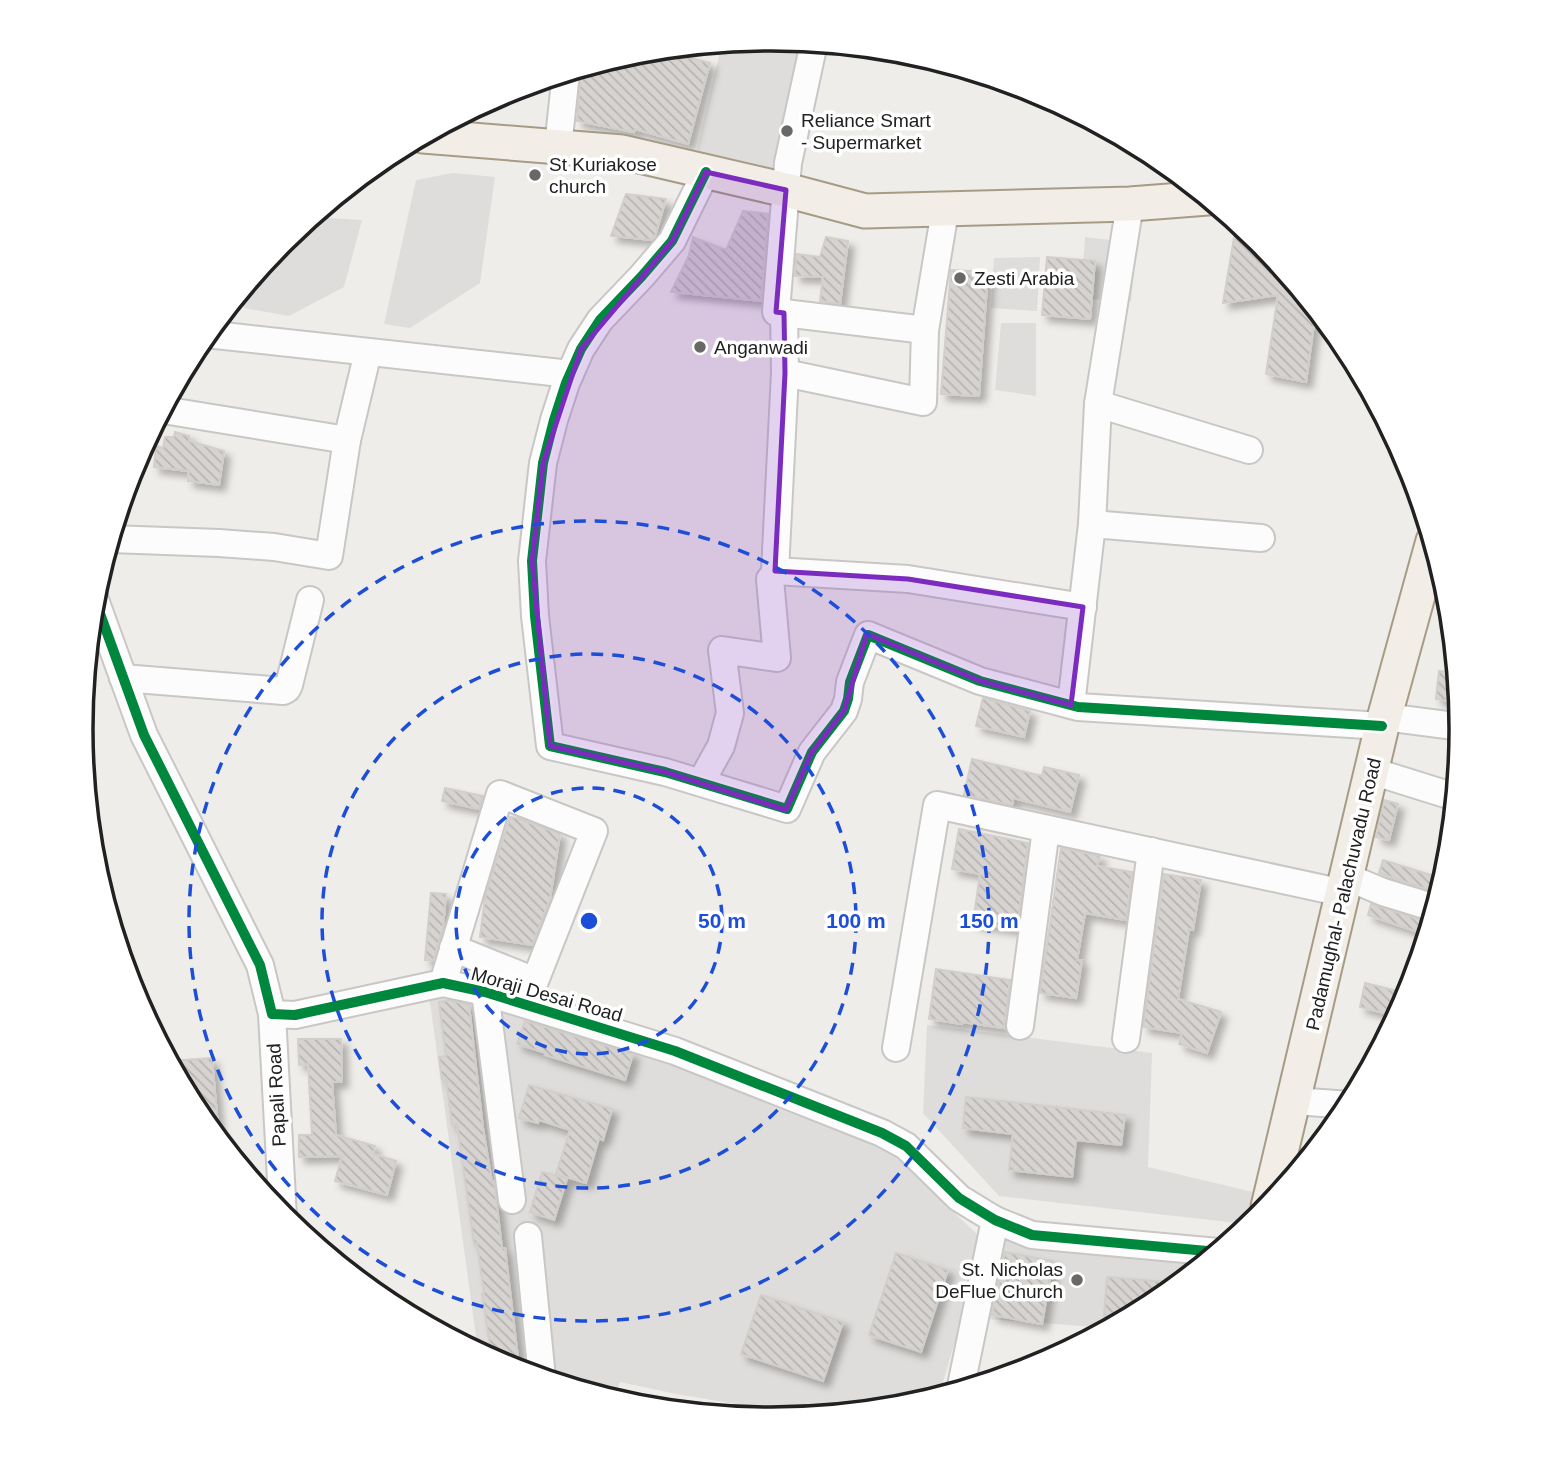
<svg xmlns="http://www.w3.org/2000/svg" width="1543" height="1458" viewBox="0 0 1543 1458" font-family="Helvetica,sans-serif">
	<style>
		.residential { fill: #dedddb }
		.religious { fill: #dddcdb }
		.building { fill: url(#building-back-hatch); stroke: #d2cfcb; stroke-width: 2; filter: url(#shadow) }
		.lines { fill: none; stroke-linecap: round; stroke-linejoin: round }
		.minor-casing { stroke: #c8c7c6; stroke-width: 30 }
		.major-casing { stroke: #a69c85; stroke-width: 37 }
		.minor { stroke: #fdfcfc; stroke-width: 26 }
		.major { stroke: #f2ede6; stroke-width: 33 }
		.cycleway-casing { stroke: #fff; stroke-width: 15 }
		.cycleway { stroke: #00873e; stroke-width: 10 }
		.marked { fill: #7b2cbf; fill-opacity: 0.2; stroke: #7b2cbf; stroke-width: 5; stroke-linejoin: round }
		.ring { fill: none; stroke: #1d4ed8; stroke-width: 3.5; stroke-dasharray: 12 9 }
		.poi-dot { fill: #696867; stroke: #fff; stroke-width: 2.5 }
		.labels { text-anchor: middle; stroke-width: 7; stroke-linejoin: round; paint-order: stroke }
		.poi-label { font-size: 19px; fill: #212121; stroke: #fff; text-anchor: start }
		.street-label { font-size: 19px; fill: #212121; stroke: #fff }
		.rim { fill: none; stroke: #212121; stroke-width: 3.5 }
		.centre { fill: #1d4ed8; stroke: #fff; stroke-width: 3.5 }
		.ring-label { font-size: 21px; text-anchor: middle; font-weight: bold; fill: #1d4ed8; stroke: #fff; stroke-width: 7; stroke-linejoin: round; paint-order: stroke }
	</style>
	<defs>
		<pattern id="building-back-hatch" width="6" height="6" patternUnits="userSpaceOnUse" patternTransform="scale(1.75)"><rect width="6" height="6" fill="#d6d3d1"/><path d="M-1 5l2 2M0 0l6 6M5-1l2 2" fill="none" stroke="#b7b5b3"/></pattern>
		<filter id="shadow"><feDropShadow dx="6" dy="6" stdDeviation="3.5" flood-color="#0004"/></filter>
	</defs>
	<rect width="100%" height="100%" fill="#efedea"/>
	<!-- residential -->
	<g class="residential">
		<path d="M772,39L808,42L775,181L694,162L722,43Z"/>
		<path d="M453,173L495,177L480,283L410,328L384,324L416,180Z"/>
		<path d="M313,217L362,220L344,287L289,316L244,308L245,287L284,240Z"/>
		<path d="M1085,237L1137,243L1131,301L1081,299Z"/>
		<path d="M1040,257L1037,311L991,308L994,258Z"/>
		<path d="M1001,323H1036V396L995,390Z"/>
		<path d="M429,995L479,996L679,1068L883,1145L981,1238L962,1317L939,1396L906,1406L807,1416L676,1394L620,1382L614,1399L507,1367L478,1351Z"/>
		<path d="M927,1025L1152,1053L1148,1167L1253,1192L1246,1224L999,1196L923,1113Z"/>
	</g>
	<!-- religious -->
	<path class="religious" d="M981,1238L1212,1257L1155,1303L1108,1328L962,1317Z"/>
	<!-- building -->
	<g class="building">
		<path d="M662,50L710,63L688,144L635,129L634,132L577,121L581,69L634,53L659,57Z"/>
		<path d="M626,194L666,199L655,236L652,240L611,236Z"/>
		<path d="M743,211L768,214L761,301L671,292L689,255L693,237L726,250Z"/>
		<path d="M1235,232L1251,234L1260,241L1316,309L1306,382L1266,374L1278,295L1223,303Z"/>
		<path d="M826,237L848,241L840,304L820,301L823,277L795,276L796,254L820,257Z"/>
		<path d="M1047,257L1095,261L1090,319L1042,315Z"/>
		<path d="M951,270L988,272L979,396L941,394Z"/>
		<path d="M175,432L189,436V441L224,451L219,485L188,481L189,471L154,467L156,446L163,448L165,437H174Z"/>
		<path d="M1439,671L1456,673L1459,702L1436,699Z"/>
		<path d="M983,698L1030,711L1024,737L976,726Z"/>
		<path d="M972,759L1042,776L1044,767L1079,775L1070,812L1013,798L1012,805L964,795Z"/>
		<path d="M445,788L483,796L479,809L442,801Z"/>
		<path d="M1384,800L1398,804L1389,840L1376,837Z"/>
		<path d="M510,817L517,818L560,834L550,899L532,945L480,937L485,897Z"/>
		<path d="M959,829L1028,843L1017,929L973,923L980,874L952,869Z"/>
		<path d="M1061,848L1100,856L1097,866L1132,872L1126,920L1085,913L1077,960H1082L1076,998L1040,993Z"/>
		<path d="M1383,860L1434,876L1432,891L1379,873Z"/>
		<path d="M1164,874L1201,880L1193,930L1189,929L1178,999L1221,1012L1207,1053L1179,1044L1182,1033L1143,1027Z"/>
		<path d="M431,893L446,894L443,928L433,961L425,960Z"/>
		<path d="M1371,904L1431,923L1427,935L1368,915Z"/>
		<path d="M936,969L1010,980L1004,1028L962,1022V1024L929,1019Z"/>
		<path d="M1365,983L1409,994L1397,1016L1360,1007Z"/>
		<path d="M449,1000L469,1005L483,1128L492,1182L494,1181L502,1248H505L519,1366L509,1367L492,1359L482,1294H484L477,1243L474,1244L457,1124L452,1125L446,1078L442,1079L439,1057L446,1056L439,1002Z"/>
		<path d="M525,1021L633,1054L625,1080L545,1055L546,1053L517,1044Z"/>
		<path d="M298,1039H341L342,1082H332L336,1135L375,1146L373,1154L396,1161L387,1195L335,1181L342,1156L299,1157V1135H312L308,1064L299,1065Z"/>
		<path d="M212,1058L219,1138L197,1112L170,1061Z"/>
		<path d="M529,1085L612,1109L603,1140L599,1138L586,1183L556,1174L570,1130L539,1120L538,1123L519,1118Z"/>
		<path d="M966,1097L1125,1115L1121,1145L1076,1140L1072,1177L1009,1170L1013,1134L963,1128Z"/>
		<path d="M542,1172L567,1179L554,1220L530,1212Z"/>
		<path d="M1005,1252L1053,1261L1042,1324L992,1315Z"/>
		<path d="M896,1253L948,1270L921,1352L869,1335Z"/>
		<path d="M1107,1277L1180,1283L1155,1303L1127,1318L1104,1316Z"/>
		<path d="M761,1295L843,1322L823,1381L741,1354Z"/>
	</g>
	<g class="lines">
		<!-- minor casing -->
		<g class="minor-casing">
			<g id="minor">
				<path d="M814,43L788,163L776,312L925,330"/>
				<path d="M558,147L566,73"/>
				<path d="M706,172L672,241L642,276L600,320L581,349L566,383L554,420L543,463L532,561L535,616L550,746L665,772L787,809L812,752L844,711L848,699L850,682L868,635L980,681L1078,707L1382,726"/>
				<path d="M945,211L925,330L923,402L785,373L775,571L908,579L1083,607"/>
				<path d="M784,313L785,373"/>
				<path d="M206,334L570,374"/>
				<path d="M1098,404L1249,450"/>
				<path d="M163,410L347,440L368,352"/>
				<path d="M1092,524L1261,538"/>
				<path d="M111,539L219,543L274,547L329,556L347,440"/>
				<path d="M94,597L144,735L260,965L272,1014L295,1015L443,983L485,992L675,1051L882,1133L906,1146L959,1198L995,1220L1032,1235L1218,1252"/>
				<path d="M123,678L283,691L287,689L289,685L310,600"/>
				<path d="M1071,705L1092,524L1098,404L1130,204"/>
				<path d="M1385,717L1462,727"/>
				<path d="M1372,771L1455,797"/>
				<path d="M701,782L721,746L730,713L722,650L777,658L770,579"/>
				<path d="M1347,877L1383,892L1435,908"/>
				<path d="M443,983L500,794L594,831L535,981L453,948"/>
				<path d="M485,992L512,1200"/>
				<path d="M272,1014L283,1217"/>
				<path d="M1020,1026L1046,829"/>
				<path d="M1126,1039L1151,851"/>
				<path d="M896,1048L937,805L1343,893"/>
				<path d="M1294,1101L1350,1105"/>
				<path d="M528,1236L542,1378"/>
				<path d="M961,1386L995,1220"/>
			</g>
		</g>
		<!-- major casing -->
		<g class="major-casing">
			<g id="major">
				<path d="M423,136L622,152L786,190L865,211L1130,204L1208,198"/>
				<path d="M1268,1207L1382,726L1433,541"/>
			</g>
		</g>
		<!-- minor -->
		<use href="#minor" class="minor"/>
		<!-- major -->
		<use href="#major" class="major"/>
		<!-- cycleway casing -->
		<g class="cycleway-casing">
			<g id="cycleway">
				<path d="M706,172L672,241L642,276L600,320L581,349L566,383L554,420L543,463L532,561L535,616L550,746L665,772L787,809L812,752L844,711L848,699L850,682L868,635L980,681L1078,707L1382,726"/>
				<path d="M94,597L144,735L260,965L272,1014L295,1015L443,983L485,992L675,1051L882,1133L906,1146L959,1198L995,1220L1032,1235L1218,1252"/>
			</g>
		</g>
		<!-- cycleway -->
		<use href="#cycleway" class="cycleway"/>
	</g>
	<!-- marked area -->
	<path class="marked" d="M706,172L786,190L776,312L784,313L785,373L775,571L908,579L1083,607L1071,705L980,681L867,634L844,711L812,752L786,810L665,772L550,746L532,561L543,463L581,349L672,241Z"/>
	<!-- distance rings -->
	<g class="ring">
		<circle cx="589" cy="921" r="133"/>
		<circle cx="589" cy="921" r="267"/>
		<circle cx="589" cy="921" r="400"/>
	</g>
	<!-- markers -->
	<g class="poi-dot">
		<circle cx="787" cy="131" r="7"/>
		<circle cx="535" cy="175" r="7"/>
		<circle cx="960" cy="278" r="7"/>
		<circle cx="700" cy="347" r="7"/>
		<circle cx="1077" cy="1280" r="7"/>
	</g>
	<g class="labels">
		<!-- poi labels -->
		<g class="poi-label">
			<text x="801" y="127">Reliance Smart<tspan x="801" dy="22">- Supermarket</tspan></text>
			<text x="549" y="171">St Kuriakose<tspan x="549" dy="22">church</tspan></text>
			<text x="974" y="285">Zesti Arabia</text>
			<text x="714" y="354">Anganwadi</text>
			<text x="1063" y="1276" text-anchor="end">St. Nicholas<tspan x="1063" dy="22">DeFlue Church</tspan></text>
		</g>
		<!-- street labels -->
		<g class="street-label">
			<text transform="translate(1343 894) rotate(-77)" y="7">Padamughal- Palachuvadu Road</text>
			<text transform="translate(547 994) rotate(16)" y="7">Moraji Desai Road</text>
			<text transform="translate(276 1095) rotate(-93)" y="7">Papali Road</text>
		</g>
	</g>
	<!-- crop -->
	<path d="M0 0H1543V1458H0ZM93 729a678 678 0 1 1 1356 0a678 678 0 1 1-1356 0Z" fill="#fff" fill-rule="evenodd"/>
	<path class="rim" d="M93 729a678 678 0 1 1 1356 0a678 678 0 1 1-1356 0Z"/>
	<circle cx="589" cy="921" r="10" class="centre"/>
	<g class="ring-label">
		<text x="722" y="928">50 m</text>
		<text x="856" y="928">100 m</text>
		<text x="989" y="928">150 m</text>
	</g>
</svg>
